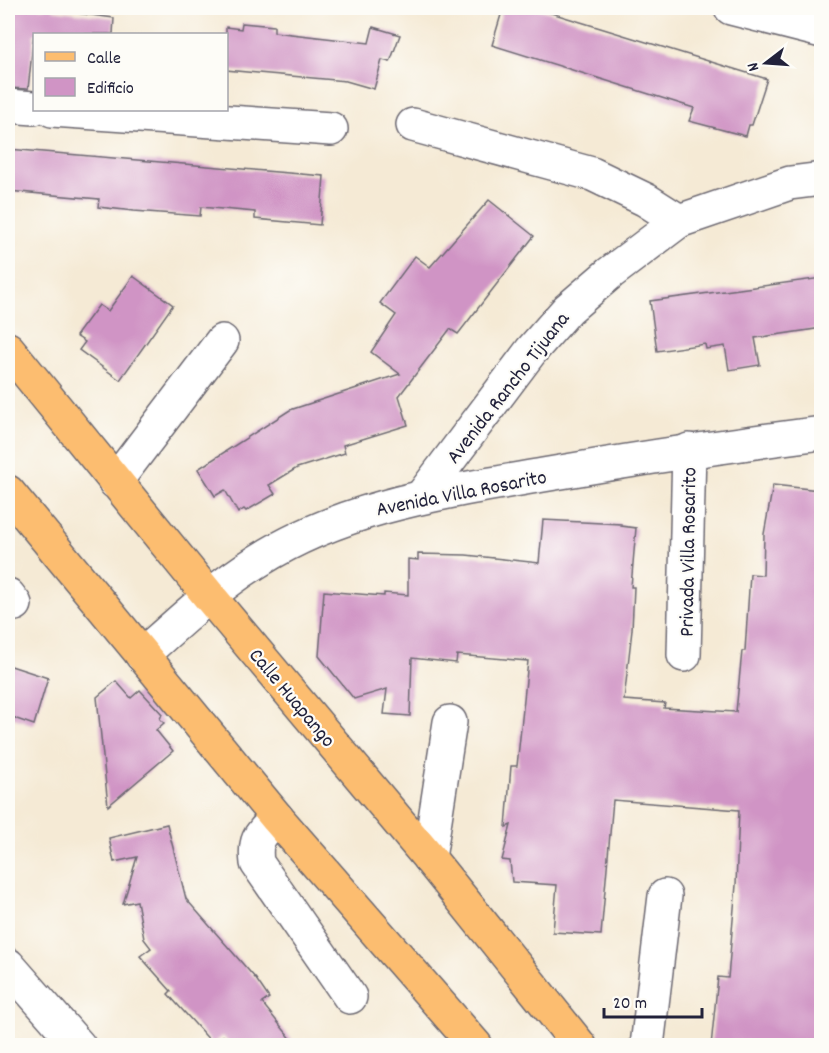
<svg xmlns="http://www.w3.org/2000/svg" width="829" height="1053" viewBox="0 0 829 1053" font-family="Dekko,sans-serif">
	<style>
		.building { fill: #d094c5 }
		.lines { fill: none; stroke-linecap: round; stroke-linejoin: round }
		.minor-casing { stroke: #6c6871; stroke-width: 36 }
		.major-casing { stroke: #6c6871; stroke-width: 36 }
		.minor { stroke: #fff; stroke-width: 33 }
		.major { stroke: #fcbd6f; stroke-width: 33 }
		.labels { text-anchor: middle; stroke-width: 4.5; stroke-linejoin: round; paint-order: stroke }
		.street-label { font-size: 21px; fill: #22223b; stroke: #fdfcf7 }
	</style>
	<rect width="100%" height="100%" fill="#fdfcf7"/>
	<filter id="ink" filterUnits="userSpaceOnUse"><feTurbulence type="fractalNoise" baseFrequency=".0167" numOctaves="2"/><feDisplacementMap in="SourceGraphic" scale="12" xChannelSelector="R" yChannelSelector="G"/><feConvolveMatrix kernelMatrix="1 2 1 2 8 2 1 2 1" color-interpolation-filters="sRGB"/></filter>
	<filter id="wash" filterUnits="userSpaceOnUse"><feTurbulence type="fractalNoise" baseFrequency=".008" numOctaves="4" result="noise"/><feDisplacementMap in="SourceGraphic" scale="24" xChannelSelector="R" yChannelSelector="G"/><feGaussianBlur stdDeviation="1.35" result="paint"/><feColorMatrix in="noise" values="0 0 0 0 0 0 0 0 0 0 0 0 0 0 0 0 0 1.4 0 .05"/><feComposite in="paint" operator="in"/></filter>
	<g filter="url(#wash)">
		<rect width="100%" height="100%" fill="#f5ead5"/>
		<g id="blocks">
			<!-- building -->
			<g class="building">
				<path d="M8,8H54L53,10L114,18L113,34H34L28,89L8,88Z"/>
				<path d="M503,8H535L767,79L752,125H749L746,136L689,121L694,108L492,45Z"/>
				<path d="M242,23L274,26V32L369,43L373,27L400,35L390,62L382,60L374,89L346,81L226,70V27L241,29Z"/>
				<path d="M8,149L324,176L320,225L255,219V212L201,207L200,216L134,211L98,207L99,199L8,191Z"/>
				<path d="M489,200L534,236L458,334L450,329L399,396L408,425L343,445L345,453L297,468L269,485L275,494L246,511L244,509L238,513L225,490L215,496L198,469L290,410L400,374L371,352L396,315L380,303L415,256L430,267Z"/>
				<path d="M133,276L173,305L120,380L79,350L85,342L76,336L99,305L108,311Z"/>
				<path d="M822,278V328L755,338L760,365L729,370L725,346L706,349L705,344L657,351L650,301Z"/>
				<path d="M773,485L819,490L817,505H822V1046H711L718,977L728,978L736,885L739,810L613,800L601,935L553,932L557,885L512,882L510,861L502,860L511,825L506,827L511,766H517L528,661L457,655L456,663L412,658L410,716L384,714L387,689L354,699L319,656L324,591L371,595L384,596V593L408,595V559L418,560V554L466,555L539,563L543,520L621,524V526L636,528L631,587H634L632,630L624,700L665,703L664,708L736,712L742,651H745L750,574L763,575L764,534Z"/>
				<path d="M8,665L48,678L34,725L8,716Z"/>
				<path d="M116,681L131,698L140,690L162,714L160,719L164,723L156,730L173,751L108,806L97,697Z"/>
				<path d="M167,824L186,899L256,979L269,998L262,1003L297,1046H231L223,1036L213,1044L168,994L171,991L140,956L151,948L144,939L137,901L123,904L137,857L114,862L109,838Z"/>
			</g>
		</g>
	</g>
	<g filter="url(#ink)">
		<use href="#blocks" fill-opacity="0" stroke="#6c6871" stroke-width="1.5"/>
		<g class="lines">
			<!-- minor casing -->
			<g class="minor-casing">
				<g id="minor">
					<path d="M731,8L822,31"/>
					<path d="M8,106L34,108"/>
					<path d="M52,110L331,129"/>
					<path d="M413,125L592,174L646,200L679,221"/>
					<path d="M115,482L222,341"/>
					<path d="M422,496L531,351L568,309L610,273L679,221L790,183L822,179"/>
					<path d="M8,595L15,604"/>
					<path d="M142,655C179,622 216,587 258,561C344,506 445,492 543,475C636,459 728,445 822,433"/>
					<path d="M684,655L689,450"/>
					<path d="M277,818C260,835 254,838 257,863L350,997"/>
					<path d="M429,858L450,722"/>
					<path d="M8,965L79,1046"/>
					<path d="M647,1046L665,896"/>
				</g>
			</g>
			<!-- major casing -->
			<g class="major-casing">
				<g id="major">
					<path d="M8,349L209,596L429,858L580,1046"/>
					<path d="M8,492L277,818L476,1046"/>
				</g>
			</g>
			<!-- minor -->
			<use href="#minor" class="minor"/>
			<!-- major -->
			<use href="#major" class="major"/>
		</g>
	</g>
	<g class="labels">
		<!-- street labels -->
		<g class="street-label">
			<text transform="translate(507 387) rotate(-52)" y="7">Avenida Rancho Tijuana</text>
			<text transform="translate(461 492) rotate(-11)" y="7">Avenida Villa Rosarito</text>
			<text transform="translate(687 552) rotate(-89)" y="7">Privada Villa Rosarito</text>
			<text transform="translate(293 697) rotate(50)" y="7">Calle Huapango</text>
		</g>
	</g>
	<!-- margin -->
	<rect width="829" height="1053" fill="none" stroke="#fdfcf7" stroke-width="30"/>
	<!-- legend -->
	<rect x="33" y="33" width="195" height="78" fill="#fdfcf7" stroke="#a5a5ac" stroke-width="1.5"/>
	<rect x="45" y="52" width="30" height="9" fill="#fcbd6f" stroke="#a5a5ac" stroke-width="1.5"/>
	<text x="87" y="63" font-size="18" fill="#22223b">Calle</text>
	<rect x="45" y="78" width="30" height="18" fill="#d094c5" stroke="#a5a5ac" stroke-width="1.5"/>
	<text x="87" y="93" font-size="18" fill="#22223b">Edificio</text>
	<!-- north arrow -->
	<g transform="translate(766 63) rotate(253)" stroke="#fdfcf7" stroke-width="4.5" paint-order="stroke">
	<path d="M0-4.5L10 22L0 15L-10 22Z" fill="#22223b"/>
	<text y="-9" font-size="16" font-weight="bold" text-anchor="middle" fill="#22223b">N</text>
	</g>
	<!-- scale -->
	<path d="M604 1008v9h98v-9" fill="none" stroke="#22223b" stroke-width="3"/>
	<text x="613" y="1008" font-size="18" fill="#22223b" stroke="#fdfcf7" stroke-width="4.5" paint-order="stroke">20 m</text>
</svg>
